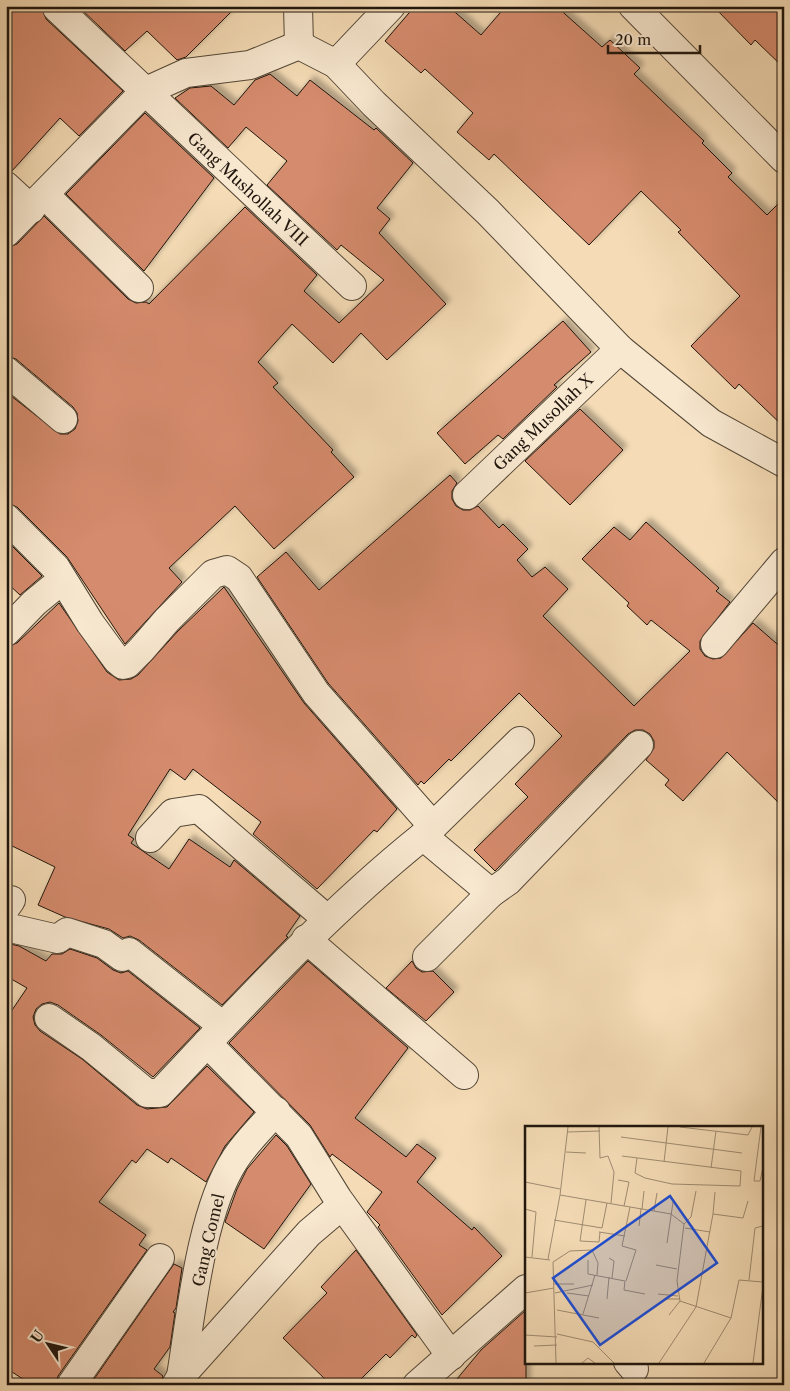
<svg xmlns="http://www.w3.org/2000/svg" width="790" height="1391" viewBox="0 0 790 1391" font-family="'Libre Caslon Text',serif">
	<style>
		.building { fill: #d58b6d; stroke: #1f150d; filter: url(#shadow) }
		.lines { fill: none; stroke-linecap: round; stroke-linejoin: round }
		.minor-casing { stroke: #544737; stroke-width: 30 }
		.minor { stroke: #f8e8d0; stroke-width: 28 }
		.labels { text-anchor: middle; stroke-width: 4; stroke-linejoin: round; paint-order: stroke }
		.street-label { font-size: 16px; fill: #1f150d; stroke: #f8e8d0 }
		.inset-road { fill: none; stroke: #9f8c72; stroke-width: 1 }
		.view { fill: #1d4ed8; fill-opacity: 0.15; stroke: #1d4ed8; stroke-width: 2.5 }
		.inset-edge { fill: none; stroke: #1f150d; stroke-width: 2.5 }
	</style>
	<defs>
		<filter id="shadow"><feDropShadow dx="4.5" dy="-4.5" stdDeviation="2.5" flood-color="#0004"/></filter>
	</defs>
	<rect width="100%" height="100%" fill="#f5dcb6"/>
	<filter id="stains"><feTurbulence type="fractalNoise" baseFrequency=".004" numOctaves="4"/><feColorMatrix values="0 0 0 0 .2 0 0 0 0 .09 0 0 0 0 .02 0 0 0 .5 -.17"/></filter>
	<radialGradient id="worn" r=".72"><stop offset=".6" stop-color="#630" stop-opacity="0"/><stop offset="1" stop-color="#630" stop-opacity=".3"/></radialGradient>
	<!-- building -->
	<g class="building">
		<path d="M6,6H42L46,19L123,91L79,136L60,118L11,172L6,171Z"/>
		<path d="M78,6H237L186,57L177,60L147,31L125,51Z"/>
		<path d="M415,6H448L481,35L506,6H556L602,47L610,40L640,68L634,74L704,141L702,143L732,173L728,177L767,215L784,198V427L739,384L735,389L691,346L740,296L678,232L681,230L641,191L589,245L494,154L489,160L457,132L473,113L425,69L421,73L385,41Z"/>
		<path d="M713,6H784V68L755,40L751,45Z"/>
		<path d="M270,74L297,96L310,80L374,130L376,128L413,163L377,208L390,219L379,233L446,304L387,360L361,333L333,363L292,324L258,362L278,383L273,387L333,450L331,452L354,477L274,549L235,506L169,568L182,582L125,644L67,557L17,507L6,503V392L60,434H68L75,429L78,421L77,413L73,407L16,359L6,356V248L17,244L44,216L128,299L136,303L146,302L149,304L245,207L317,275L304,291L339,323L384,280L341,245L337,250L267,185L287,161L246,127L228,148L175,98L190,88L211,86L234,105L255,80Z"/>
		<path d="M145,113L214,178L144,271L66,194Z"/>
		<path d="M563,321L591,352L554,385L557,387L503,439L498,435L465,464L437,433Z"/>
		<path d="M580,409L623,450L570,505L525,461Z"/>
		<path d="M450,475L457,483L452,491V499L456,506L463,510H470L478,506L499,528L503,524L528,549L517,560L532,577L545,567L568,589L543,616L634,706L690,651L651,620L647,625L627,606L629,603L582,559L614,527L630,540L646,522L719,588L716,591L730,602L700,641V649L705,656L713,659L721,658L753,623L784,650V808L727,752L683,801L665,785L669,780L646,760L654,748V741L650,734L643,730H635L628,734L495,871L474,850L528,797L515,784L562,736L519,693L451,761L449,759L424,784L421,781L418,785L328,683L257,577L286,552L319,590Z"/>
		<path d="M6,540L42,576L20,595L6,582Z"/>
		<path d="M224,587L304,703L397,809L377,832L374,830L317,889L253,834L261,822L193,769L185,780L170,769L128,835L134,839L131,843L169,869L189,839L230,867L234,860L300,916L286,936L288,937L222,1005L139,940L130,936L123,938L109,929L65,917L38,905L55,867L6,843V647L17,643L59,603L107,672L119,680L131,679L138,675L178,631Z"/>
		<path d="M6,943L19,946L46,961L52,954H62L70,949L97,958L113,970L121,973L128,971L200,1028L153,1077L101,1035L58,1005L50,1002L42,1004L36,1009L33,1017L35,1025L40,1031L82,1059L137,1105L147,1109L167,1107L207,1066L254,1112L225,1146L206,1182L171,1158L168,1163L147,1149L136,1163L132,1160L99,1202L146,1235L139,1245L147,1250L58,1376L56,1385H32L6,1368V1019L27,988L6,976Z"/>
		<path d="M308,961L408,1048L355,1118L406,1157L417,1144L436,1158L417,1182L472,1230L474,1227L502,1256L442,1315L378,1227L380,1225L367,1212L382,1192L332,1154L330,1157L310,1125L229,1043Z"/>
		<path d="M412,961L416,968L422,972L433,971L454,992L426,1021L386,988Z"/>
		<path d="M276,1135L287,1146L311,1184L264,1249L225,1222L237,1189L247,1169Z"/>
		<path d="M356,1250L417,1335L415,1338L412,1335L390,1358L386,1354L355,1385H331L283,1338L327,1293L321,1287Z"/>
		<path d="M174,1264L182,1268L176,1308L173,1312L175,1313L170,1347L154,1369L163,1376L160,1385H90Z"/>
		<path d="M526,1310V1385H452L481,1350Z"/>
	</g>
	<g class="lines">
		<!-- minor casing -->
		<g class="minor-casing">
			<g id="minor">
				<path d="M298,6L299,45"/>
				<path d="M633,6L784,159"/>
				<path d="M57,8L352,286"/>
				<path d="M336,64L391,6"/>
				<path d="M6,186L31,209"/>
				<path d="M45,195L139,288"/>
				<path d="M6,233L144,92L186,73L250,65L299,45L336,64L374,104L488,212L620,349L711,423L784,463"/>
				<path d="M6,371L63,419"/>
				<path d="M467,495L620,349"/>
				<path d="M6,518L56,568L90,623L117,660L123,665L127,664L141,650L167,620L213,574L227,570L239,578L316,693L432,825"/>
				<path d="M6,632L34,603L62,580"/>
				<path d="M715,644L784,562"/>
				<path d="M423,836L520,741"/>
				<path d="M150,838L173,813L199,809L327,919"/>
				<path d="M6,907L11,900"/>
				<path d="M6,927L58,939L67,932L104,944L122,957L129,952L223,1026"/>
				<path d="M306,939L464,1075"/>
				<path d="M427,957L491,893"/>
				<path d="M49,1018L91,1047L147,1093H160C244,1004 327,913 423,836L491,893L508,881L639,745"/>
				<path d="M207,1043L299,1136L338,1199L451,1356"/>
				<path d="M628,1362L634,1369"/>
				<path d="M181,1376L309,1233L342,1205"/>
				<path d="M71,1385L160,1258"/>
				<path d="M176,1385L181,1376C191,1315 201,1212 234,1161C245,1143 262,1127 276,1111"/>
				<path d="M417,1385L526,1289"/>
			</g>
		</g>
		<!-- minor -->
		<use href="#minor" class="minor"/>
	</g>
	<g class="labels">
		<!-- street labels -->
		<g class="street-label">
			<text transform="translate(248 189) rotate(43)" y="6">Gang Mushollah VIII</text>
			<text transform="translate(543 422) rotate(-44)" y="6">Gang Musollah X</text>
			<text transform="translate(208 1240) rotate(-77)" y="6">Gang Comel</text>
		</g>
	</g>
	<!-- overview -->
	<g transform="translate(525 1126)">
		<rect width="238" height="238" fill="#f5dcb6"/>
		<path class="inset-road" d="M43,1L35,69L146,88L159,98M74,1L75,32L83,30L89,46L86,77M155,1L223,9L227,1M236,1L229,55H235L238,41M42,6L75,5M96,11L217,27M41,26L61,27M97,30L216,45L215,60L147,58L120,52L110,47L112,32M139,36L143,1M186,42L191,5M93,54L104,56L99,80M0,56L35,63M61,74L55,115L74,116L75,106M0,83L11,86L7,131M117,83L119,65M129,85L132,67M188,88L190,66M29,94L77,102L82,77M159,98L152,155L155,175L206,192M159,98L166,91L171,65M114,100L116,83M160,102L185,106M74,106L100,110M142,117L148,76M0,131L25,134M84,132L89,135L87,152M23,133L35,69M63,134V148L100,155L99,164L120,168M131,139L152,143M224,154L230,102L238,100M101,155L111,124L97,120L105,81M29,158H49M0,167L29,162M30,167L68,159M42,167L64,170M133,168L153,170M82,173L84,151M139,173H155M32,184L74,192M58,188L70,149M144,189L155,175M32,208L68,216L89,237M0,209L32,211M9,220L32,219M31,237L28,136L45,125L67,124L73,137L72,149M57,237L63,232L70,237M134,237L171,181L188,88L218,92L223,75M179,237L206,192L214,154L238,156M228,237L238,160"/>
		<path class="view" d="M145,70L192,137L75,219L28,152Z"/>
		<rect width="238" height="238" class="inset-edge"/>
	</g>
	<!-- margin -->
	<rect width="790" height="1391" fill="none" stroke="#f5dcb6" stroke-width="25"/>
	<rect x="8" y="8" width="775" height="1376" fill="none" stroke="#1f150d" stroke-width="2.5"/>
	<rect x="12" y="12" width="765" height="1366" fill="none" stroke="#1f150d"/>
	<!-- north arrow -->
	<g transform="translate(48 1344) rotate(305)" stroke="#f8e8d0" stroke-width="4" paint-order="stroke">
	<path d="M0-4L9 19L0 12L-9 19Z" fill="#1f150d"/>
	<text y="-8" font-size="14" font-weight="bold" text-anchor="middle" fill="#1f150d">U</text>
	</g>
	<!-- scale -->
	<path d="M608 45v8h92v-8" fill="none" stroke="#1f150d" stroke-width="2.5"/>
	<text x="615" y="45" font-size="15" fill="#1f150d" stroke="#f8e8d0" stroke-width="4" paint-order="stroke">20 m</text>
	<rect width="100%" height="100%" filter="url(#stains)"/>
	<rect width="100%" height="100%" fill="url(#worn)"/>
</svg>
